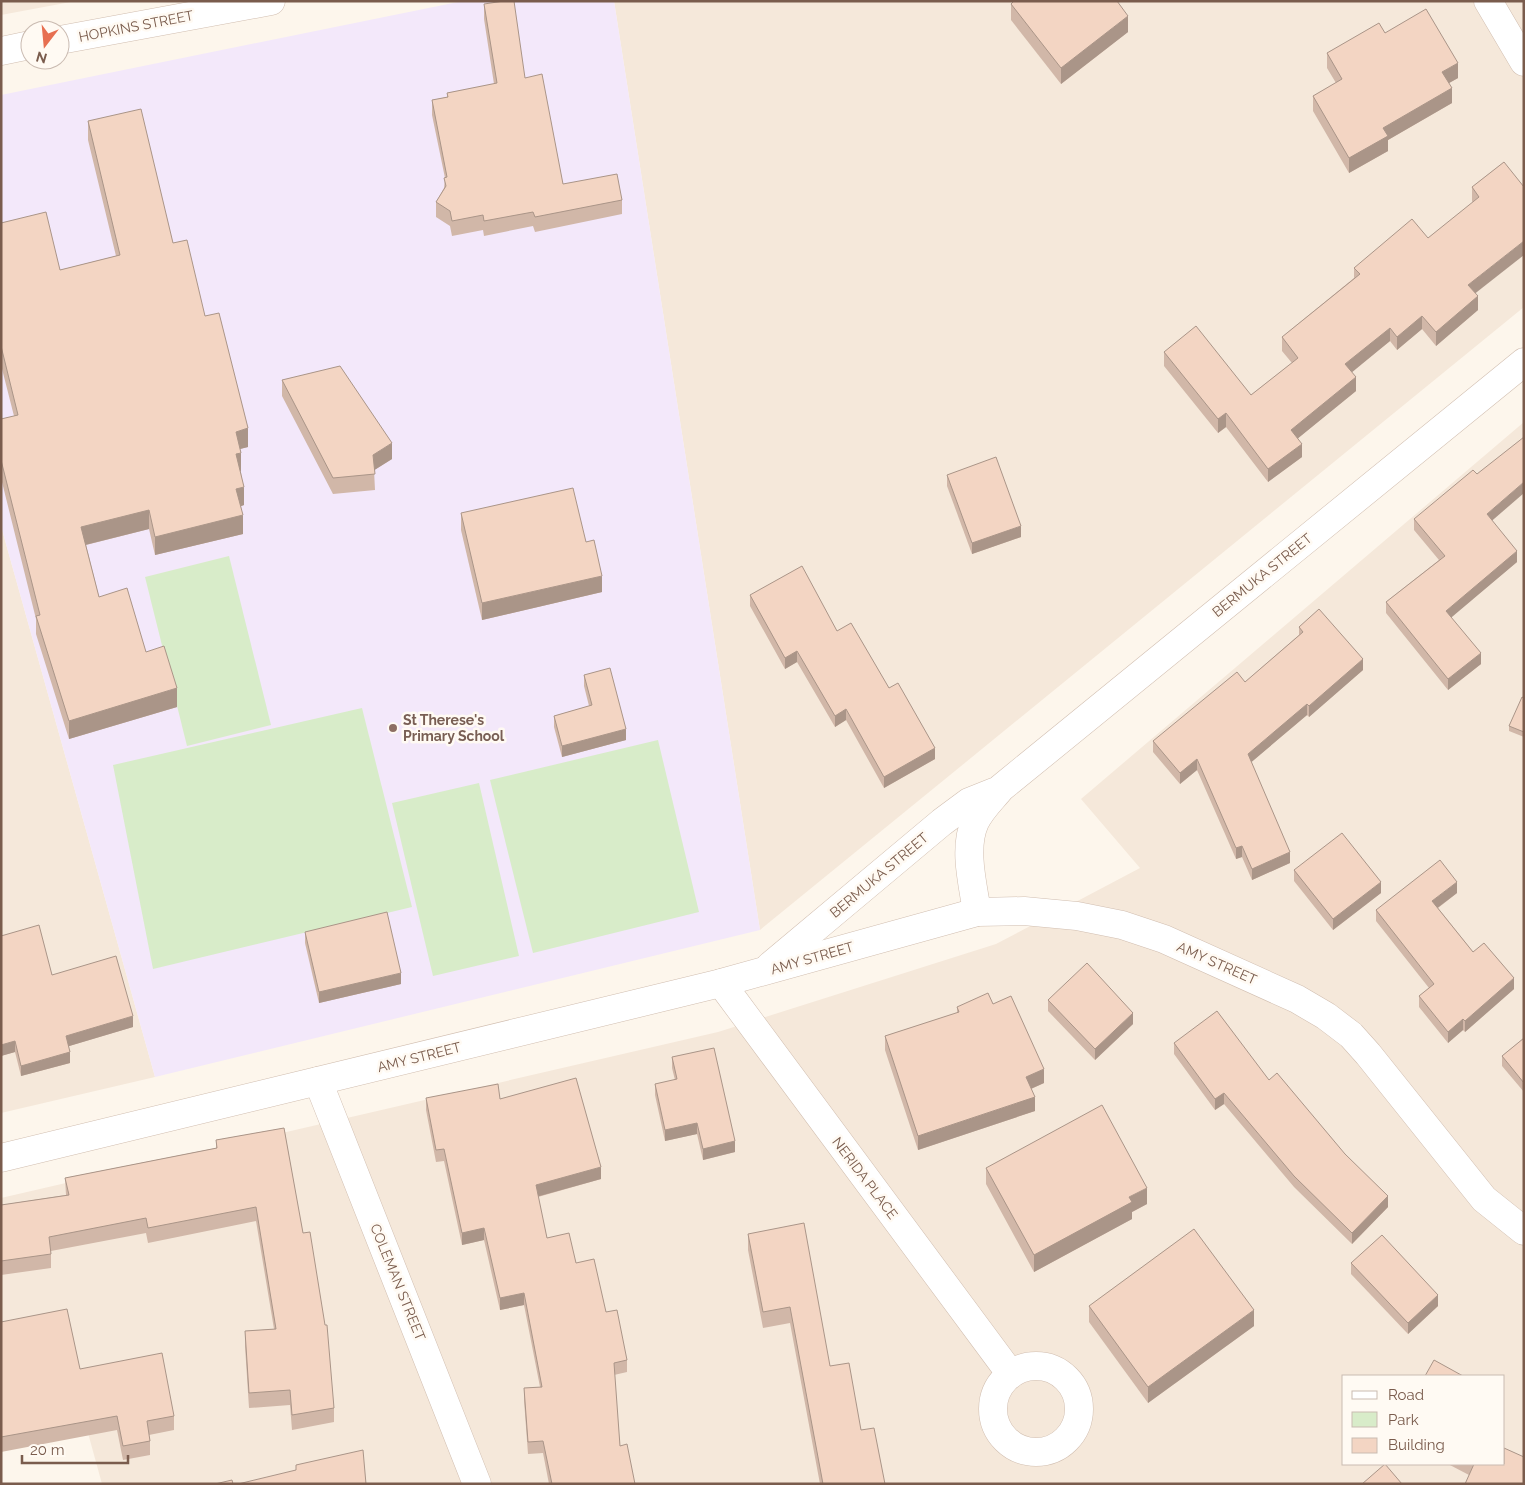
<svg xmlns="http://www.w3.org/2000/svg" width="1525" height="1485" viewBox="0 0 1525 1485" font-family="Raleway,sans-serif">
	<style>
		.residential { fill: #f5e8da; fill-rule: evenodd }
		.education { fill: #f3e8fa }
		.green { fill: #d8ecc9 }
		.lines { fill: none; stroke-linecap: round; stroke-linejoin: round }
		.minor-casing { stroke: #d1beb0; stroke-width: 29 }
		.minor { stroke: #fff; stroke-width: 28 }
		.wall { fill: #d1b7a8 }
		.shaded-wall { fill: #aa9588 }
		.building { fill: #f3d5c3; stroke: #aa9588 }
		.education-dot { fill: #8d6e63; stroke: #fffaf3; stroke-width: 2 }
		.labels { text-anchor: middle; stroke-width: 5; stroke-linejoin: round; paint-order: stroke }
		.street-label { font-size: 14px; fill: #7a5c4d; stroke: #fffaf3 }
		.education-label { font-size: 14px; font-weight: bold; fill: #785e54; stroke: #fffaf3; text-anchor: start }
	</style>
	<rect width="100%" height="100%" fill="#fdf6ec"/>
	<!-- residential -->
	<g class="residential">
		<path d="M1,1H76L1,15Z"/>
		<path d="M614,1H1524V307L760,930Z"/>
		<path d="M1524,422V1484H102L71,1371L1,1390V1198L718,1032L996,944L1140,868L1081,799ZM1344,1376H1504V1464H1344Z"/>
		<path d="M1,526L155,1077L1,1113Z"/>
	</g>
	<!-- education -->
	<path class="education" d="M463,1H614L760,930L155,1077L1,526V95Z"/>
	<!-- green -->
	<g class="green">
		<path d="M229,556L271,725L187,746L145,577Z"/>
		<path d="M362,708L412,907L153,969L113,765Z"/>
		<path d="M658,740L699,912L533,953L490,780Z"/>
		<path d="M479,783L519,956L433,976L392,803Z"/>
	</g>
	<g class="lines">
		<!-- minor casing -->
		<g class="minor-casing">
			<g id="minor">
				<path d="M1488,1L1524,62"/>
				<path d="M60,40L271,1"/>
				<path d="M1,51L30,45"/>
				<path d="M977,912C973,885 963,848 975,822C981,809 992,799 1001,788L1524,362"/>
				<path d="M770,966L942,822L969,802L994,792"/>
				<path d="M721,983L1010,1373"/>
				<path d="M318,1081L477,1484"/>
				<path d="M1,1158L721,983L977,912L1024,911L1077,916L1122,925L1164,939L1297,999L1326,1016L1351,1035L1368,1054L1484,1199L1524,1231"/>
				<circle cx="1036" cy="1409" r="43"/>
			</g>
		</g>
		<!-- minor -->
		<use href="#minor" class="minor"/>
	</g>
	<!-- wall -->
	<g class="wall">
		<path d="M484,4L525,78L563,184L622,200V214L535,232L533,226L484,236L483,230L452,236L450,226L436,217V202L444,188L445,178L432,115V100L447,97V93L494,84L484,19Z"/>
		<path d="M1011,4L1128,32L1061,84L1011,20Z"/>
		<path d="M1385,33L1458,78L1449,83L1452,103L1388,140V151L1349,173L1313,111V96L1336,83L1327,68V53Z"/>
		<path d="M88,121L173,243L205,316L248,447L240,449L241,471V472L244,505L241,506L243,534L155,555L149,529L86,545L99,597L146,652L177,707L69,739L36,634V619L1,478V419L14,416L1,365V223L60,270L116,256L88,140Z"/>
		<path d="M1504,162L1475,293L1478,310L1436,346L1422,329L1397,350L1390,341L1351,372L1356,391L1298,438L1302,457L1268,482L1226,427L1218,433L1164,366V352L1251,395L1292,363L1282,351V337L1354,278V268L1428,238L1473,203L1472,201V187Z"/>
		<path d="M282,380L392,459L374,470L375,490L333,494L282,396Z"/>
		<path d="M947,475L1021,537L972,554L947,486Z"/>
		<path d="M461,513L586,542L602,592L482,620L461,530Z"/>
		<path d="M1414,519L1492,521L1517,562L1451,617L1481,664L1448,690L1386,613V602L1439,560L1414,530Z"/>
		<path d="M750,595L837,631L889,688L935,759L884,788L846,720L835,727L797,662L785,669L750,606Z"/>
		<path d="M1299,627L1363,670L1309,717L1307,715L1251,762L1290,863L1252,880L1242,857L1236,859L1197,770L1180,784L1153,752V741L1245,682L1299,635Z"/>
		<path d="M584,675L626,740L562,757L554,727V716L589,706L584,686Z"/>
		<path d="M1524,698V737L1509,731V726Z"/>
		<path d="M1294,870L1381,893L1333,930L1294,881Z"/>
		<path d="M1457,893L1438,908L1473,952L1514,989L1465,1032L1463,1030L1448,1043L1419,1007V996L1429,988L1376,921V910Z"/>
		<path d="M305,932L401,984L319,1003L305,943Z"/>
		<path d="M1,936L52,975L133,1027L69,1046L70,1063L21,1076L15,1052L1,1056Z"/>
		<path d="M1048,1000L1133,1024L1095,1060L1048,1011Z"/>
		<path d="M993,1004L1044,1083L1031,1089L1035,1111L918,1150L885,1050V1036L957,1013V1007Z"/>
		<path d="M1524,1038V1092L1502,1066V1056Z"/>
		<path d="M1174,1043L1269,1080L1388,1207L1352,1244L1294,1187L1224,1104L1215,1110L1174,1054Z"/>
		<path d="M672,1057L735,1152L703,1160L697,1134L665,1141L655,1095V1084L675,1080L672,1068Z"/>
		<path d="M426,1098L500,1099L601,1179L538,1197L547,1238L576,1263L606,1312L627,1360V1372L614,1375L620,1446L635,1484H549L543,1453L528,1454L524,1400V1388L540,1387L524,1305L500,1310L484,1240L462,1245L444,1161L436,1162L426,1110Z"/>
		<path d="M284,1128L334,1408V1422L292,1430L290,1405L249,1408L245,1346V1331L274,1329L256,1221L148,1243L146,1233L51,1251V1268L1,1275V1205L66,1195L65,1178L216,1148V1140Z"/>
		<path d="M986,1168L1147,1204L1132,1212V1219L1034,1272L986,1184Z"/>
		<path d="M748,1234L830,1366L861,1430L885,1484H820L790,1323L763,1328L748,1250Z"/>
		<path d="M1351,1263L1438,1306L1408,1334L1351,1274Z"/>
		<path d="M1089,1306L1254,1326L1148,1403L1089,1322Z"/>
		<path d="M1,1322L80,1369L174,1416V1430L149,1435L150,1441V1455L123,1460L117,1430L1,1452Z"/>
		<path d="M1448,1464H1504L1469,1475Z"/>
	</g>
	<!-- shaded-wall -->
	<g class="shaded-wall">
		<path d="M1128,16V32L1061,84V68Z"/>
		<path d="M1458,63V78L1442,87V72Z"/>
		<path d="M1452,88V103L1388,140V151L1349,173V158L1383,128Z"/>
		<path d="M1524,241V255L1468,299V285Z"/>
		<path d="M1478,296V310L1436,346V332Z"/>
		<path d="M1422,316V329L1397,350V337Z"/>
		<path d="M1390,328V341L1345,378V364Z"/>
		<path d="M1356,377V391L1291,444V430Z"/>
		<path d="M1226,413V427L1218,433V419Z"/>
		<path d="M248,428V447L236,450V432Z"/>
		<path d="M392,443V459L373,471V455Z"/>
		<path d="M1302,444V457L1268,482V469Z"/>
		<path d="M241,453V471L236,473V454Z"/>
		<path d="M1524,482V493L1487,525V514Z"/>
		<path d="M244,487V505L236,508V489Z"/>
		<path d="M149,510V529L81,546V527Z"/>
		<path d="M243,515V534L155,555V537Z"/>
		<path d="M1021,526V537L972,554V543Z"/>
		<path d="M1517,551V562L1446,622V611Z"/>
		<path d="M602,576V592L482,620V603Z"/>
		<path d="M797,651V662L785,669V658Z"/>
		<path d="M1481,653V664L1448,690V679Z"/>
		<path d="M1363,659V670L1309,717V706Z"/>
		<path d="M177,688V707L69,739V721Z"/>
		<path d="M1307,704V715L1248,765V754Z"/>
		<path d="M846,709V720L835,727V716Z"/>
		<path d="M626,729V740L562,757V746Z"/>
		<path d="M935,748V759L884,788V777Z"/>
		<path d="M1197,759V770L1180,784V773Z"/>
		<path d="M1242,846V857L1236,859V848Z"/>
		<path d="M1290,852V863L1252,880V869Z"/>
		<path d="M1381,882V893L1333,930V919Z"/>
		<path d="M1457,882V893L1432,912V901Z"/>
		<path d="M401,973V984L319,1003V992Z"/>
		<path d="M1514,978V989L1465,1032V1021Z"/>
		<path d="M1133,1013V1024L1095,1060V1049Z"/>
		<path d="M133,1016V1027L66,1047V1036Z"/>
		<path d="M1463,1019V1030L1448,1043V1032Z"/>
		<path d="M15,1041V1052L1,1056V1045Z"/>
		<path d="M70,1052V1063L21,1076V1066Z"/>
		<path d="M1044,1069V1083L1026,1091V1077Z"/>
		<path d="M1224,1093V1104L1215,1110V1099Z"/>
		<path d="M1035,1097V1111L918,1150V1136Z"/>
		<path d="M697,1123V1134L665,1141V1130Z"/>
		<path d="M735,1141V1152L703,1160V1149Z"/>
		<path d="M601,1167V1179L536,1197V1185Z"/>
		<path d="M1147,1188V1204L1132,1212V1219L1034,1272V1255L1129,1197Z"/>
		<path d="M1388,1196V1207L1352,1244V1233Z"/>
		<path d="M484,1228V1240L462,1245V1233Z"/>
		<path d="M524,1293V1305L500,1310V1298Z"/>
		<path d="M1438,1295V1306L1408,1334V1323Z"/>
		<path d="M1254,1310V1326L1148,1403V1387Z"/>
	</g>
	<!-- building -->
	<g class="building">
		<path d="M504,1H514L525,78L542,74L563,184L617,174L622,200L535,217L533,212L484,221L483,215L452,221L450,211L436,202L446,186L444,178L447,177L432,100L448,97L447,93L497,83L484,4Z"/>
		<path d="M1014,1H1117L1128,16L1061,68L1011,4Z"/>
		<path d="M1426,9L1458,63L1442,72L1452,88L1383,128L1388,136L1349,158L1313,96L1342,79L1327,53L1379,23L1385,33Z"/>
		<path d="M141,109L173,243L187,240L205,316L219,313L248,428L236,432L241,453L236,454L244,487L236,489L243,515L155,537L149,510L81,527L99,597L127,588L146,652L164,646L177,688L69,721L36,616L40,615L1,460V419L18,415L1,346V223L46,212L60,270L120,255L88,121Z"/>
		<path d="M1504,162L1524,187V241L1468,285L1478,296L1436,332L1422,316L1397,337L1390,328L1345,364L1356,377L1291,430L1302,444L1268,469L1226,413L1218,419L1164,352L1196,326L1251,395L1298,358L1282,337L1360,274L1354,268L1412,219L1428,238L1479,197L1472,187Z"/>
		<path d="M340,366L392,443L373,455L375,474L333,478L282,380Z"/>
		<path d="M1524,437V482L1487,514L1517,551L1446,611L1481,653L1448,679L1386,602L1445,556L1414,519L1473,470L1477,474Z"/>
		<path d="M996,457L1021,526L972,543L947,475Z"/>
		<path d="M573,488L586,542L594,540L602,576L482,603L461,513Z"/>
		<path d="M802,566L837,631L851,623L889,688L898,683L935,748L884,777L846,709L835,716L797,651L785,658L750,595Z"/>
		<path d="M1319,609L1363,659L1309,706L1307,704L1248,754L1290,852L1252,869L1242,846L1236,848L1197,759L1180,773L1153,741L1237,672L1245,682L1303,632L1299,627Z"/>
		<path d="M610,668L626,729L562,746L554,716L592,705L584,675Z"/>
		<path d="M1522,697L1524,698V732L1509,726Z"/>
		<path d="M1342,833L1381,882L1333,919L1294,870Z"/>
		<path d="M1440,860L1457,882L1432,901L1473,952L1484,943L1514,978L1465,1021L1463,1019L1448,1032L1419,996L1434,984L1376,910Z"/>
		<path d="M387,912L401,973L319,992L305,932Z"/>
		<path d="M39,925L52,975L116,956L133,1016L66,1036L70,1052L21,1066L15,1041L1,1045V936Z"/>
		<path d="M1087,963L1133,1013L1095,1049L1048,1000Z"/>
		<path d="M988,993L993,1004L1011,996L1044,1069L1026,1077L1035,1097L918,1136L885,1036L959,1012L957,1007Z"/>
		<path d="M1217,1011L1269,1080L1277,1073L1345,1154L1388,1196L1352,1233L1294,1176L1224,1093L1215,1099L1174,1043Z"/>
		<path d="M1524,1038V1083L1502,1056Z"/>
		<path d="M714,1048L735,1141L703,1149L697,1123L665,1130L655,1084L677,1079L672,1057Z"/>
		<path d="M576,1078L601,1167L536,1185L547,1238L569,1233L576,1263L594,1259L606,1312L617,1310L627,1360L614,1363L620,1446L627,1444L635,1484H552L543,1441L528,1442L524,1388L542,1387L524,1293L500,1298L484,1228L462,1233L444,1149L436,1150L426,1098L498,1084L500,1099Z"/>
		<path d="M1102,1105L1147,1188L1129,1197L1132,1202L1034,1255L986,1168Z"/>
		<path d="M284,1128L303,1233L310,1232L325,1325H327L334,1408L292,1415L290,1390L249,1393L245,1331L276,1329L256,1207L148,1228L146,1218L49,1237L51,1254L1,1261V1205L69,1195L65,1178L217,1148L216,1140Z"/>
		<path d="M804,1223L830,1366L849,1363L861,1430L874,1428L885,1484H823L790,1307L763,1312L748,1234Z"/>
		<path d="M1194,1229L1254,1310L1148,1387L1089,1306Z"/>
		<path d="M1382,1235L1438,1295L1408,1323L1351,1263Z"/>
		<path d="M67,1309L80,1369L162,1353L174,1416L147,1421L150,1441L123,1446L117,1416L1,1437V1322Z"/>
		<path d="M1434,1360L1463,1376H1425Z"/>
		<path d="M1504,1448L1524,1457V1484H1465L1474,1464H1504Z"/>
		<path d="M363,1450L366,1484H238L296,1470V1465Z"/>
		<path d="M1385,1464L1402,1484H1362Z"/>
		<path d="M232,1480L233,1484H215Z"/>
	</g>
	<!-- markers -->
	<circle class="education-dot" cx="393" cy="728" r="5"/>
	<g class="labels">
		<!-- street labels -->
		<g class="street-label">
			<text transform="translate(136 26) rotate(-11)" y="5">HOPKINS STREET</text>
			<text transform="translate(1262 575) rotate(-39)" y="5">BERMUKA STREET</text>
			<text transform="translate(879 875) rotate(-40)" y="5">BERMUKA STREET</text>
			<text transform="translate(812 958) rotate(-16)" y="5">AMY STREET</text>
			<text transform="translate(1217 963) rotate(24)" y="5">AMY STREET</text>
			<text transform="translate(419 1057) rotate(-14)" y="5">AMY STREET</text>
			<text transform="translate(865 1178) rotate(53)" y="5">NERIDA PLACE</text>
			<text transform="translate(398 1282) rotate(68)" y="5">COLEMAN STREET</text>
		</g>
		<!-- education labels -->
		<g class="education-label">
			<text x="403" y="725">St Therese's<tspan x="403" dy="16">Primary School</tspan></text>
		</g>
	</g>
	<!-- border -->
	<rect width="1525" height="1485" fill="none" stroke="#7a5c4d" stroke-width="5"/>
	<!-- legend -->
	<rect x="1342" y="1375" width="162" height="90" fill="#fffaf3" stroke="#cabbb1"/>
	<rect x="1352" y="1391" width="25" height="8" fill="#ffffff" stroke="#cabbb1"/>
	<text x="1388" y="1400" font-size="15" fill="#7a5c4d">Road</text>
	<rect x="1352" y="1412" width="25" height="15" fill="#d8ecc9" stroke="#cabbb1"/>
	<text x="1388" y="1425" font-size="15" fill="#7a5c4d">Park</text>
	<rect x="1352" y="1438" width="25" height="15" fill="#f3d5c3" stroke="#cabbb1"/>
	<text x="1388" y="1450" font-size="15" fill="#7a5c4d">Building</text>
	<!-- north arrow -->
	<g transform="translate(45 45) rotate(196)"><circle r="24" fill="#fffaf3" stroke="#cabbb1"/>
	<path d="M0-4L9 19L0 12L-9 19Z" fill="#e76f51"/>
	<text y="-8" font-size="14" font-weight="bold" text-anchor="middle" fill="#7a5c4d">N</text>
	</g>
	<!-- scale -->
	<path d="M22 1455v8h106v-8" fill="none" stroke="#7a5c4d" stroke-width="2.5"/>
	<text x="30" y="1455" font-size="15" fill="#7a5c4d" stroke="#fffaf3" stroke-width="4" paint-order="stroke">20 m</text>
</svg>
